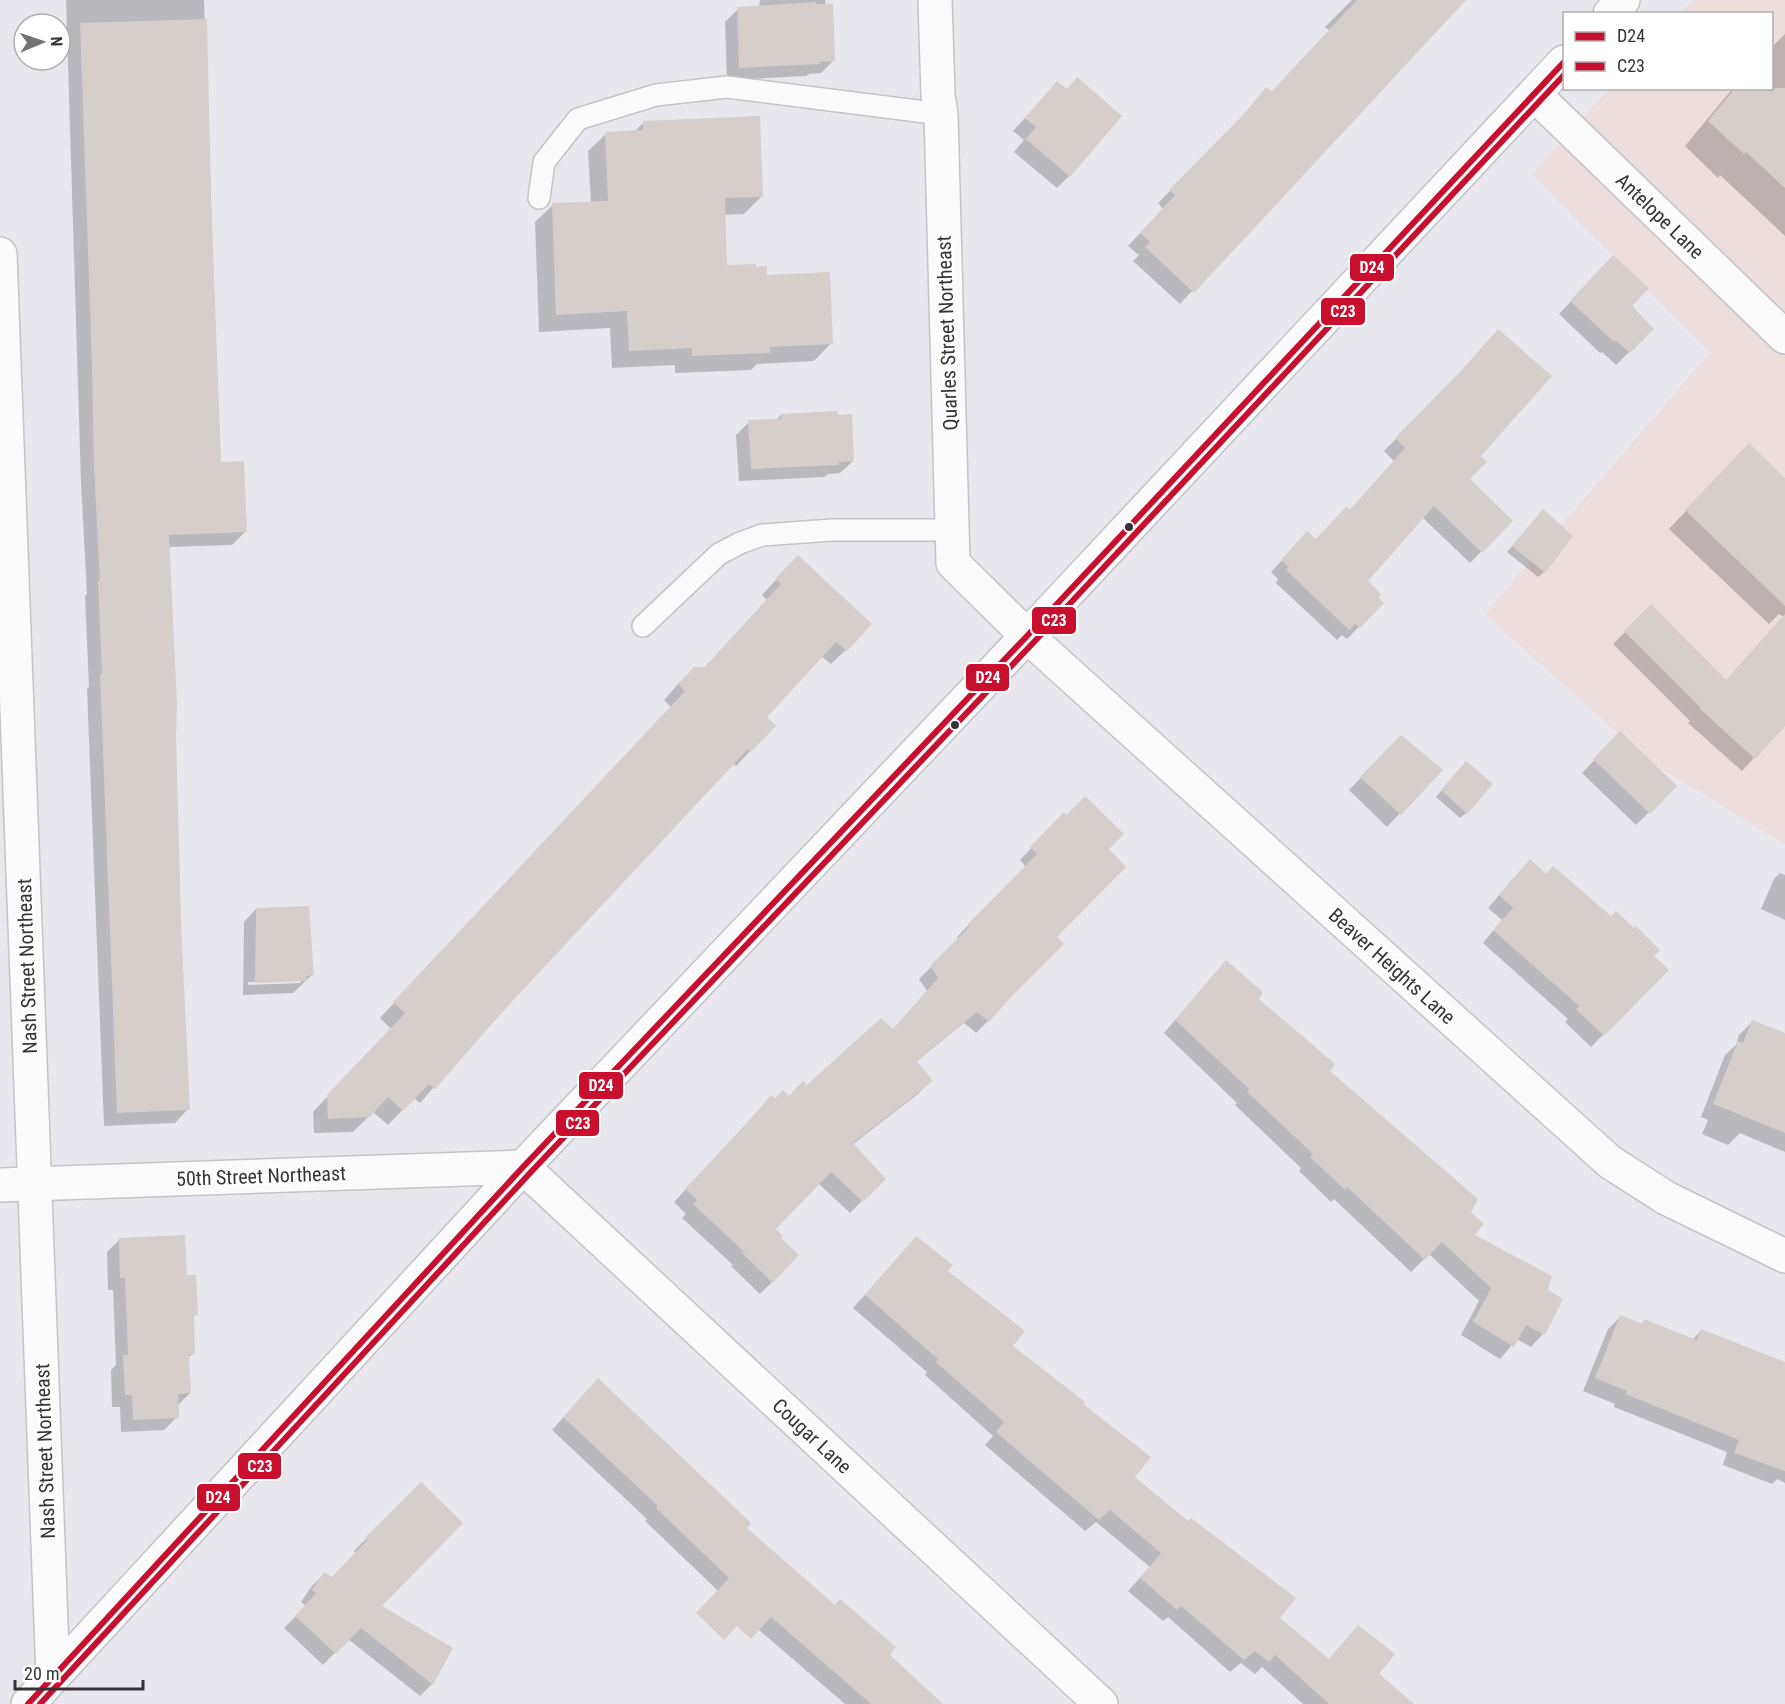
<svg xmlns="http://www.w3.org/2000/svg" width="1785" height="1704" viewBox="0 0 1785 1704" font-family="'Roboto Condensed',sans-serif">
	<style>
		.industrial { fill: #ebdedc }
		.shadow { fill: #0003; fill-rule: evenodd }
		.building { fill: #d5cecb }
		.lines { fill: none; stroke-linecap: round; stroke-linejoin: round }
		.service-casing { stroke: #c3c3c7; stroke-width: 24 }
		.minor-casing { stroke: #c3c3c7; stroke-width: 36 }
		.secondary-casing { stroke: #c3c3c7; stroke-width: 36 }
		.service { stroke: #fbfbfc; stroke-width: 21 }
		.minor { stroke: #fbfbfc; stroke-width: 33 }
		.secondary { stroke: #fbfbfc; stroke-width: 33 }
		.bus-1-casing { stroke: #fff; stroke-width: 10 }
		.bus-2-casing { stroke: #fff; stroke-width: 10 }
		.bus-1 { stroke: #c8102e; stroke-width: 6 }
		.bus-2 { stroke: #c8102e; stroke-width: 6 }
		.bus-dot { fill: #343438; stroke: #fff; stroke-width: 2 }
		.labels { text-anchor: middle; stroke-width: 5; stroke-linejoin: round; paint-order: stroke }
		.street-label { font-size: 20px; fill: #343438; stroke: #fff }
		.line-badge { stroke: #fff; stroke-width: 2 }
		.badge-label { font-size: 16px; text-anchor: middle; font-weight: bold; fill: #fff }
	</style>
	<rect width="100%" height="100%" fill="#e7e7ed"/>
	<!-- industrial -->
	<path class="industrial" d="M1693,0H1785V844L1647,760L1485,614L1710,353L1532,174L1609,89L1772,88V14L1680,13Z"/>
	<!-- shadow -->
	<g class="shadow">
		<path d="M66,0H204L220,464L246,531L232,545L168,547L180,923L188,1109L175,1123L104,1126L87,689L89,687L85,596L87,594L81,483Z"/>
		<path d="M760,0H825L834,60L821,73L809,74L806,76L727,80L725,22L738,9L759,8Z"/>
		<path d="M1352,0H1464L1180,304L1133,261L1139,255L1128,246L1163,209L1158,203L1232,129L1266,89L1272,93L1330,31L1325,27Z"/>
		<path d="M1785,34V236L1720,175L1718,178L1685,146L1733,88H1772V47Z"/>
		<path d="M1057,83L1066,90L1069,176L1057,188L1014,152L1024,140L1013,131Z"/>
		<path d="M643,123L762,196L744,214L724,215L726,267L755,268L831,343L814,361L757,364L751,370L675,373V365L612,368L610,328L539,332L535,222L553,205L591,203L588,151L606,134L634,132Z"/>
		<path d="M1601,269L1652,329L1616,365L1602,352L1600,353L1559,314Z"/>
		<path d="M1450,384L1479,456L1468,479L1511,521L1470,563L1422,517L1365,581L1382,603L1347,639L1342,635L1337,640L1276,583L1278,579L1271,572L1296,545L1315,541L1349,511L1394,461L1384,451Z"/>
		<path d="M781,415L853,461L840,473L828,474L824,477L739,481L736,435L749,422L776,420Z"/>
		<path d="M1732,462L1785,479V618L1779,614L1769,624L1669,529Z"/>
		<path d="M1537,517L1544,572L1538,577L1507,552Z"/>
		<path d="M783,572L846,650L831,664L821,656L765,717L774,726L736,766L733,763L504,1008L420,1103L414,1098L388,1125L373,1112L353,1132L314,1133L313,1112L391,1029L380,1018L671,707L664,700L679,683L704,668L767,600L762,595Z"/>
		<path d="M1651,607L1725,681L1785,685V724L1742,771L1688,723L1690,721L1613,644Z"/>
		<path d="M1401,737L1441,770L1387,827L1349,790Z"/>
		<path d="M1608,746L1675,786L1636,825L1582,773Z"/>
		<path d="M1460,769L1466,813L1460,818L1436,797Z"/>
		<path d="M1064,814L1107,849L1055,937L988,1021L976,1033L964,1023L916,1062L931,1080L919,1093L852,1145L884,1179L850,1213L818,1183L774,1229L772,1282L760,1294L731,1266L733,1265L682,1218L686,1214L674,1202L771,1097L775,1100L788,1097L892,1031L927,991L919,979L959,939L957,937L1026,867L1020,860Z"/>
		<path d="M1518,873L1546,875L1611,918L1634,930L1652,956L1667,970L1591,1047L1565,1022L1568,1019L1483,943L1502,920L1488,908Z"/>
		<path d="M1780,873L1785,875V920L1761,909L1774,879Z"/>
		<path d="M256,909L312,975L293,993L243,995L244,922ZM301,980V983L248,985V982Z"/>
		<path d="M1214,975L1257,999L1469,1212L1472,1235L1546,1290L1561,1299L1543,1334L1531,1347L1517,1339L1500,1359L1461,1335L1479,1301L1429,1254L1411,1272L1334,1199L1331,1202L1299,1171L1301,1168L1235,1105L1237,1103L1164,1033Z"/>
		<path d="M1752,1022L1785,1049V1152L1740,1133L1728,1145L1702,1134L1708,1120L1701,1117L1725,1055L1736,1045L1739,1035Z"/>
		<path d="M916,1238L1011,1346L1081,1404L1133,1478L1278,1619L1328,1660L1358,1627L1377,1674L1379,1704H1303L1262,1667L1255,1674L1241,1663L1230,1672L1168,1617L1163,1621L1128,1591L1150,1567L1096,1522L1085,1531L985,1445L993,1436L925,1375L927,1372L853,1308Z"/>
		<path d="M120,1239L186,1277L196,1314L192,1319L193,1353L188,1358L190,1393L177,1406V1417L164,1430L121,1432L120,1407H112L111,1370L116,1365L113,1290H108L107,1252Z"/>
		<path d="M1620,1317L1641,1324L1645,1321L1692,1340L1701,1331L1785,1364V1483L1777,1479L1772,1484L1723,1465L1727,1452L1614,1407L1615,1404L1583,1391L1608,1329Z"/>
		<path d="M586,1392L745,1528L941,1704H845L758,1629L645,1521L647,1519L552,1430Z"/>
		<path d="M421,1484L380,1606L432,1684L420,1696L348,1639L323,1665L284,1628L306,1606L301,1602L312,1586L324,1574L332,1578L356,1553L354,1551Z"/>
	</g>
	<!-- building -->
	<g class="building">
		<path d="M1357,0H1466L1194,293L1145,247L1150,242L1140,233L1175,195L1169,190L1244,114L1266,87L1272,91Z"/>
		<path d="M816,2V4H833L835,61L820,62V64L739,68L737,7Z"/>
		<path d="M207,19L211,197L221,462L244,461L247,532L169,535L177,705L176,735L181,923L190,1110L117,1113L100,674H102L98,581H100L94,468L92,365L80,23Z"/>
		<path d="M1077,77L1122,116L1070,177L1026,139L1036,127L1025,118L1057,81L1067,89Z"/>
		<path d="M1735,88H1785V188L1746,152L1744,154L1708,121Z"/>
		<path d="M760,116L763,197L725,198L727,265L756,264V267L767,266V275L830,272L833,344L770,347V353L692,356V348L629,351L627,311L556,315L552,203L608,201L605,132L643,130V121Z"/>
		<path d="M1613,255L1649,288L1632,306L1654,329L1630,353L1615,340L1614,342L1570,301Z"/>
		<path d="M1498,329L1552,376L1481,456L1487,462L1470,479L1513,521L1482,553L1434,506L1368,581L1381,594L1378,597L1384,603L1360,628L1355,624L1349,630L1286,570L1289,567L1281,560L1307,531L1316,539L1346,507L1350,510L1405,448L1395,438L1461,371Z"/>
		<path d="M837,411L838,415L852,414L854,461L839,462V465L751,469L748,420L781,419V414Z"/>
		<path d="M1749,443L1785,478V606L1685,510Z"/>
		<path d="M1543,509L1573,536L1545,573L1512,546Z"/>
		<path d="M798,555L872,624L847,651L836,642L767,717L776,726L751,752L748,749L505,1009L435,1089L429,1084L403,1111L388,1097L370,1117L328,1119L327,1095L405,1013L393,1002L685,691L678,684L694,667H705L781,584L775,579Z"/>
		<path d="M1651,604L1726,680L1785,614V726L1755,759L1700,709L1701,708L1624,631Z"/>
		<path d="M1620,731L1677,786L1650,814L1593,759Z"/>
		<path d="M1401,735L1443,770L1401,815L1360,777Z"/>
		<path d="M1466,761L1493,784L1467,814L1441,790Z"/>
		<path d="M1085,796L1124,834L1109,849L1126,867L1057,937L1064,944L1009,999L989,1022L977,1012L917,1061L933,1081L853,1143L886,1179L863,1202L831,1172L776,1229L783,1236L781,1238L799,1255L773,1283L742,1253L744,1252L693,1204L697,1200L685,1189L751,1119L771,1095L775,1098L783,1090L789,1096L803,1081L807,1085L881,1018L893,1029L938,978L930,966L970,926L968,924L1037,854L1030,847L1064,812L1067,815Z"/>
		<path d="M1530,859L1546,874L1553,866L1611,916L1616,911L1634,928L1636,926L1660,950L1654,956L1669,970L1604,1036L1576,1009L1579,1006L1493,930L1513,908L1499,895Z"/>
		<path d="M309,906L314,975L306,976L307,981L255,983L256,908Z"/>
		<path d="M1226,960L1263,992L1259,999L1335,1064L1330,1071L1478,1199L1471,1212L1484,1224L1475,1235L1552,1276L1548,1290L1563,1299L1545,1335L1526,1325L1514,1347L1473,1322L1491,1288L1442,1242L1425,1260L1347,1187L1345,1190L1310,1157L1313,1154L1247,1092L1249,1089L1175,1020Z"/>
		<path d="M1752,1020L1785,1033V1133L1713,1104L1738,1041L1743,1043Z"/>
		<path d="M185,1235L187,1275H196L198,1315H194L195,1354H189L191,1393L178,1394L179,1418L133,1420L132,1395H125L123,1355H128L125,1278H120L119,1238Z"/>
		<path d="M916,1236L953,1265L948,1271L1025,1331L1013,1346L1085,1402L1083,1404L1151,1457L1135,1477L1188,1521L1191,1518L1296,1598L1280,1618L1329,1659L1358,1625L1395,1654L1379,1674L1414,1704H1329L1275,1655L1269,1662L1255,1651L1244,1660L1181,1606L1177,1610L1140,1578L1161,1553L1110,1510L1099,1520L1033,1464L996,1432L1004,1422L936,1362L938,1359L865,1295Z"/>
		<path d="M1620,1315L1643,1324L1644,1319L1697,1340L1701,1329L1785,1362V1471L1734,1453L1739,1440L1625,1394L1627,1391L1595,1378Z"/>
		<path d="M598,1378L751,1523L747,1528L835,1605L840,1599L896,1647L890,1655L943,1704H871L771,1617L751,1639L737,1626L724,1640L696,1613L729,1578L656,1508L658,1506L563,1417Z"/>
		<path d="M421,1482L463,1523L382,1606L453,1648L433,1685L361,1628L336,1654L295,1616L316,1593L312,1590L324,1572L332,1577L367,1540L365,1538Z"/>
	</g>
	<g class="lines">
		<!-- service casing -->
		<g class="service-casing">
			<g id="service">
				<path d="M539,198L544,162L578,119L656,95L727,87L941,114"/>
				<path d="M643,626L719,554L740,543L762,535L832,530H952"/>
			</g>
		</g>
		<!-- minor casing -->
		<g class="minor-casing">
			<g id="minor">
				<path d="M935,0L938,95L941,114L953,563L1027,636L1610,1162L1666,1198L1785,1256"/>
				<path d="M1535,95L1785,337"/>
				<path d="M0,254L53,1677"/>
				<path d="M0,1185L523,1167L1101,1704"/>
			</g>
		</g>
		<!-- secondary casing -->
		<g class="secondary-casing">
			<g id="secondary">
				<path d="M1610,14L1623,0"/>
				<path d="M28,1704L523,1167L1027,636L1564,62"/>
			</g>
		</g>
		<!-- service -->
		<use href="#service" class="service"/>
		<!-- minor -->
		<use href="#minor" class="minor"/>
		<!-- secondary -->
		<use href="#secondary" class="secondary"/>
		<!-- bus-1 casing -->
		<g class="bus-1-casing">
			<path id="bus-1" d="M28,1704L523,1167L1027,636L1564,62"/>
		</g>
		<!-- bus-2 casing -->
		<g class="bus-2-casing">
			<path id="bus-2" d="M40,1704L530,1173L1034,642L1564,75"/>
		</g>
		<!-- bus-1 -->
		<use href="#bus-1" class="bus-1"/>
		<!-- bus-2 -->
		<use href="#bus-2" class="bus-2"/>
	</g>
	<!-- markers -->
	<g class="bus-dot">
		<circle cx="1129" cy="527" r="5"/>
		<circle cx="955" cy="725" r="5"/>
	</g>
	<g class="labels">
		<!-- street labels -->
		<g class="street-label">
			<text transform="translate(1660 216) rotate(44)" y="7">Antelope Lane</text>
			<text transform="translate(947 333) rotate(-92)" y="7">Quarles Street Northeast</text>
			<text transform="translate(27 966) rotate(-92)" y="7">Nash Street Northeast</text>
			<text transform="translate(1392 966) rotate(42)" y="7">Beaver Heights Lane</text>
			<text transform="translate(261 1176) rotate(-2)" y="7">50th Street Northeast</text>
			<text transform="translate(812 1436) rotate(43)" y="7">Cougar Lane</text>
			<text transform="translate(45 1451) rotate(-92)" y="7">Nash Street Northeast</text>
		</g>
	</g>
	<g class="line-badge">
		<rect x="1349" y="253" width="46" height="29" rx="6" fill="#c8102e"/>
		<rect x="1320" y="297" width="46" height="29" rx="6" fill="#c8102e"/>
		<rect x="1031" y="606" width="46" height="29" rx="6" fill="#c8102e"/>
		<rect x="965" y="663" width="45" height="29" rx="6" fill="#c8102e"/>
		<rect x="578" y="1071" width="46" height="29" rx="6" fill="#c8102e"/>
		<rect x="555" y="1109" width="45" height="28" rx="6" fill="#c8102e"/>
		<rect x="237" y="1452" width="45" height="28" rx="6" fill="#c8102e"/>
		<rect x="196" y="1483" width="45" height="29" rx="6" fill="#c8102e"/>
	</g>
	<g class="badge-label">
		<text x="1372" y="273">D24</text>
		<text x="1343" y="317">C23</text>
		<text x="1054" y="626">C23</text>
		<text x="988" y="683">D24</text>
		<text x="601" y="1091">D24</text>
		<text x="578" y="1129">C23</text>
		<text x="260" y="1472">C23</text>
		<text x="218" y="1503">D24</text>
	</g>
	<!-- legend -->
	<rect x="1563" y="12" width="210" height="78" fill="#ffffff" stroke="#aeaeaf" stroke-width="1.5"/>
	<rect x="1575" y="32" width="30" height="9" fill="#c8102e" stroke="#aeaeaf" stroke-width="1.5"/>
	<text x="1617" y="42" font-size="18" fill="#343438">D24</text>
	<rect x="1575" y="62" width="30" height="9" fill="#c8102e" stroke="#aeaeaf" stroke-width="1.5"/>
	<text x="1617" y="72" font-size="18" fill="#343438">C23</text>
	<!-- north arrow -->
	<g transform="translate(42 42) rotate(88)"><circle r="28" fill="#ffffff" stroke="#aeaeaf" stroke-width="1.5"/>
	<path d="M0-4.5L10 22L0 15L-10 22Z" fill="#737377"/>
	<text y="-9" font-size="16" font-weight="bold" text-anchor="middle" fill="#343438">N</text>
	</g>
	<!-- scale -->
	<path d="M15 1680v9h128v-9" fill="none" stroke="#343438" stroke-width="3"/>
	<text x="24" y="1680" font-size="18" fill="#343438" stroke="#ffffff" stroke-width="4.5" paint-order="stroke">20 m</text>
</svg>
